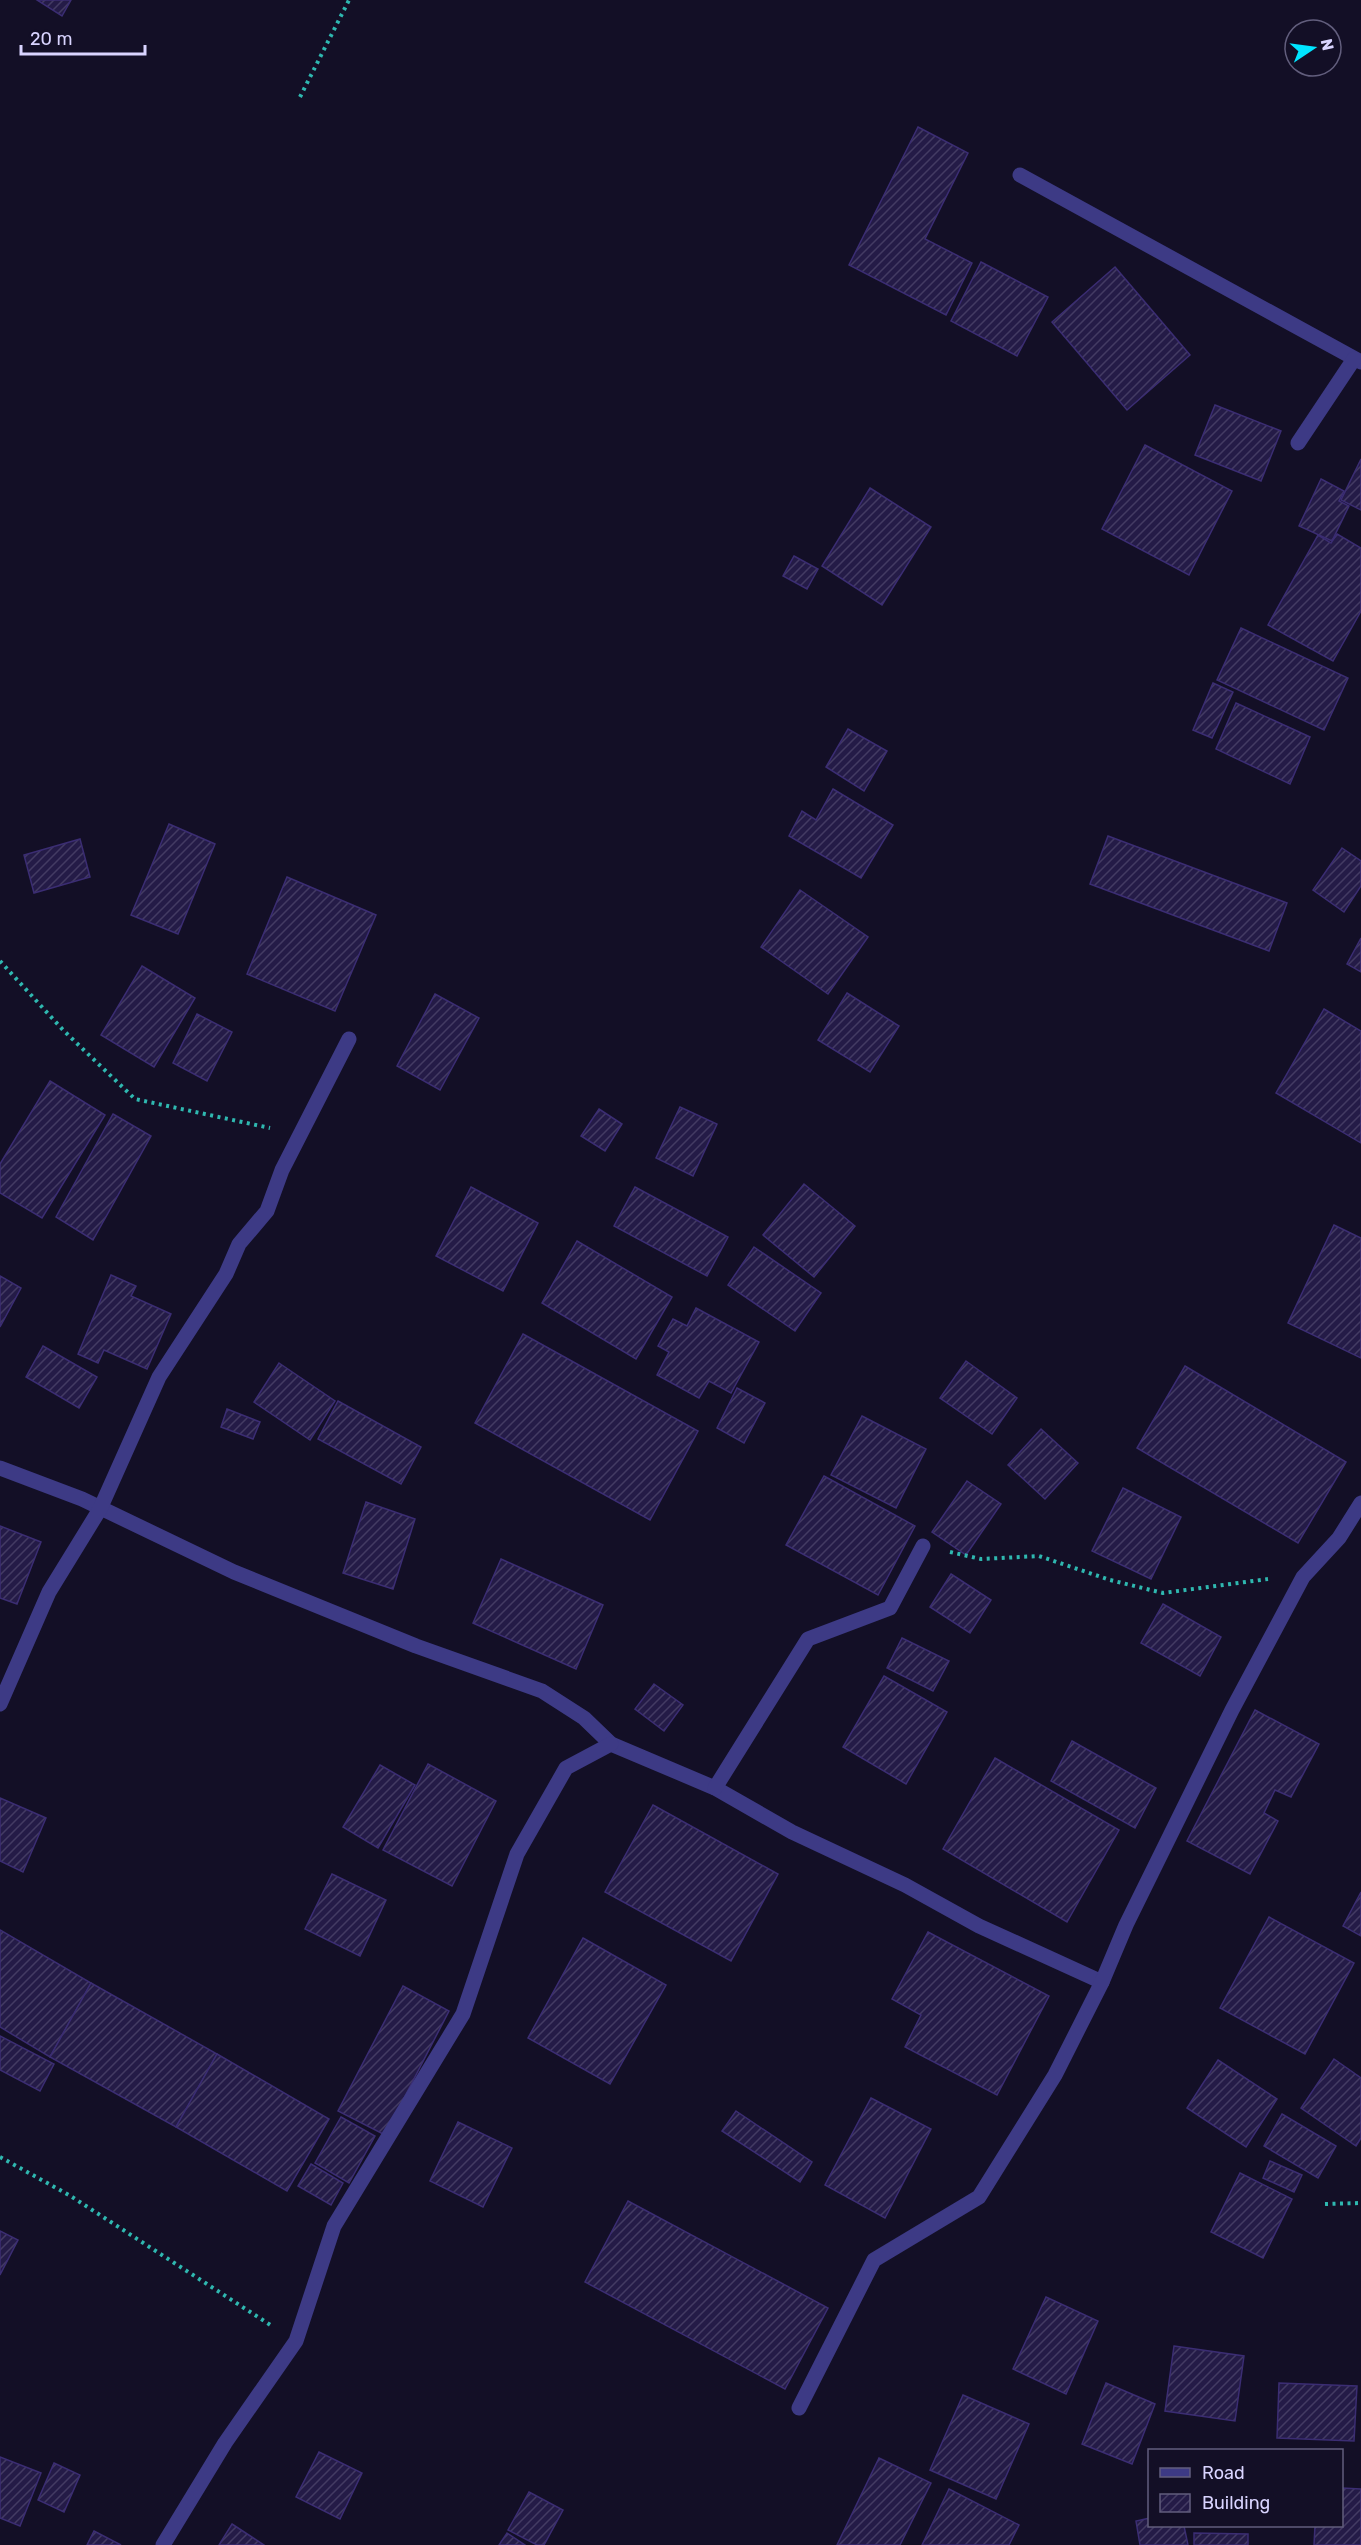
<svg xmlns="http://www.w3.org/2000/svg" width="1361" height="2545" viewBox="0 0 1361 2545" font-family="Rubik,sans-serif">
	<style>
		.building { fill: url(#building-hatch); stroke: #3b2d73; stroke-width: 1.5 }
		.lines { fill: none; stroke-linecap: round; stroke-linejoin: round }
		.path { stroke: #2fb8b0; stroke-width: 4; stroke-dasharray: 3 4.5; stroke-linecap: butt }
		.minor { stroke: #3d3a85; stroke-width: 15 }
	</style>
	<defs>
		<pattern id="building-hatch" width="6" height="6" patternUnits="userSpaceOnUse" patternTransform="scale(1.5)"><rect width="6" height="6" fill="#241b47"/><path d="M-1 1l2-2M0 6l6-6M5 7l2-2" fill="none" stroke="#433b63"/></pattern>
	</defs>
	<rect width="100%" height="100%" fill="#130f26"/>
	<!-- building -->
	<g class="building">
		<path d="M37,0H71L62,16Z"/>
		<path d="M918,127L968,153L925,239L972,263L946,315L849,265Z"/>
		<path d="M981,262L1048,297L1017,356L951,321Z"/>
		<path d="M1115,267L1190,355L1127,410L1052,322Z"/>
		<path d="M1215,405L1281,431L1261,481L1195,455Z"/>
		<path d="M1145,445L1232,491L1189,575L1102,529Z"/>
		<path d="M1361,459V510L1341,500Z"/>
		<path d="M1321,479L1344,491L1339,501L1349,506L1332,541L1299,526Z"/>
		<path d="M870,488L931,527L882,605L822,566Z"/>
		<path d="M1337,534L1361,548V611L1333,661L1268,625L1318,535L1331,543Z"/>
		<path d="M794,556L818,569L807,589L783,576Z"/>
		<path d="M1241,628L1348,678L1324,730L1217,680Z"/>
		<path d="M1213,683L1233,692L1212,738L1193,730Z"/>
		<path d="M1236,703L1310,737L1290,784L1216,749Z"/>
		<path d="M848,729L887,751L864,791L826,767Z"/>
		<path d="M833,789L893,825L861,878L789,836L802,811L816,820Z"/>
		<path d="M169,824L215,844L178,934L131,915Z"/>
		<path d="M1108,836L1287,903L1269,951L1090,884Z"/>
		<path d="M80,839L90,877L34,893L24,855Z"/>
		<path d="M1342,848L1361,861V886L1344,912L1313,890Z"/>
		<path d="M287,877L376,915L335,1011L247,974Z"/>
		<path d="M800,890L868,937L828,994L761,947Z"/>
		<path d="M1361,938V972L1347,964Z"/>
		<path d="M142,966L195,998L154,1067L101,1035Z"/>
		<path d="M847,993L899,1026L870,1072L818,1040Z"/>
		<path d="M435,994L479,1018L440,1090L397,1066Z"/>
		<path d="M1324,1009L1361,1031V1143L1276,1093Z"/>
		<path d="M197,1014L232,1032L207,1081L173,1063Z"/>
		<path d="M50,1081L105,1115L42,1218L0,1193V1164Z"/>
		<path d="M680,1107L717,1124L693,1176L656,1158Z"/>
		<path d="M599,1109L622,1124L605,1151L581,1136Z"/>
		<path d="M113,1114L151,1136L93,1240L56,1217Z"/>
		<path d="M804,1184L855,1226L814,1277L763,1235Z"/>
		<path d="M471,1187L538,1223L503,1291L436,1256Z"/>
		<path d="M635,1187L728,1237L707,1276L614,1226Z"/>
		<path d="M1334,1225L1361,1238V1358L1288,1323Z"/>
		<path d="M577,1241L672,1297L636,1359L542,1303Z"/>
		<path d="M754,1247L821,1293L795,1331L728,1285Z"/>
		<path d="M111,1275L136,1286L131,1296L171,1314L147,1369L104,1350L98,1363L78,1354Z"/>
		<path d="M0,1276L21,1288L0,1327Z"/>
		<path d="M696,1308L759,1342L731,1393L709,1381L699,1398L657,1375L669,1352L658,1346L673,1319L687,1326Z"/>
		<path d="M523,1334L698,1431L650,1520L475,1423Z"/>
		<path d="M43,1346L97,1377L79,1408L26,1377Z"/>
		<path d="M966,1361L1017,1398L992,1434L940,1398Z"/>
		<path d="M279,1363L335,1401L310,1440L254,1402Z"/>
		<path d="M1185,1366L1346,1462L1298,1543L1137,1448Z"/>
		<path d="M737,1388L765,1403L744,1443L717,1428Z"/>
		<path d="M338,1401L421,1447L401,1484L318,1439Z"/>
		<path d="M227,1409L260,1422L253,1439L221,1427Z"/>
		<path d="M862,1416L926,1449L896,1508L831,1475Z"/>
		<path d="M1041,1429L1078,1463L1045,1499L1008,1465Z"/>
		<path d="M824,1476L915,1526L878,1595L786,1545Z"/>
		<path d="M967,1481L1001,1504L966,1555L932,1532Z"/>
		<path d="M1123,1488L1181,1517L1151,1579L1092,1551Z"/>
		<path d="M366,1502L415,1519L393,1589L343,1573Z"/>
		<path d="M0,1526L41,1542L17,1604L0,1598Z"/>
		<path d="M501,1559L603,1605L576,1669L473,1623Z"/>
		<path d="M951,1574L991,1600L970,1633L930,1607Z"/>
		<path d="M1163,1604L1221,1637L1200,1676L1141,1643Z"/>
		<path d="M902,1638L949,1661L933,1691L887,1668Z"/>
		<path d="M884,1676L947,1712L906,1784L843,1747Z"/>
		<path d="M654,1684L683,1705L664,1731L635,1709Z"/>
		<path d="M1255,1710L1319,1744L1291,1797L1275,1790L1264,1813L1278,1821L1250,1874L1187,1841Z"/>
		<path d="M1072,1741L1156,1788L1135,1828L1051,1781Z"/>
		<path d="M995,1758L1119,1830L1067,1922L943,1849Z"/>
		<path d="M428,1764L496,1801L452,1886L383,1850Z"/>
		<path d="M380,1765L415,1785L378,1848L343,1827Z"/>
		<path d="M0,1798L46,1818L23,1872L0,1861Z"/>
		<path d="M653,1805L778,1874L731,1961L605,1892Z"/>
		<path d="M332,1874L386,1900L360,1956L305,1929Z"/>
		<path d="M1361,1892V1936L1343,1926Z"/>
		<path d="M1269,1917L1354,1963L1305,2054L1220,2008Z"/>
		<path d="M0,1930L91,1983L50,2057L0,2027Z"/>
		<path d="M928,1932L1049,1996L997,2095L905,2047L921,2015L892,1999Z"/>
		<path d="M583,1938L666,1985L610,2084L528,2038Z"/>
		<path d="M91,1983L217,2054L176,2127L50,2057Z"/>
		<path d="M403,1986L449,2011L385,2135L338,2111Z"/>
		<path d="M0,2036L54,2064L40,2091L0,2070Z"/>
		<path d="M217,2054L329,2119L287,2191L176,2127Z"/>
		<path d="M1334,2059L1361,2078V2138L1356,2146L1301,2108Z"/>
		<path d="M1218,2060L1277,2099L1246,2147L1187,2108Z"/>
		<path d="M871,2098L931,2129L885,2218L825,2185Z"/>
		<path d="M736,2111L812,2162L800,2182L722,2131Z"/>
		<path d="M1282,2114L1336,2146L1318,2178L1264,2146Z"/>
		<path d="M341,2117L375,2136L349,2183L315,2163Z"/>
		<path d="M458,2122L512,2148L483,2207L430,2181Z"/>
		<path d="M1270,2161L1302,2175L1294,2192L1263,2178Z"/>
		<path d="M311,2164L343,2183L331,2205L298,2186Z"/>
		<path d="M1240,2173L1292,2199L1263,2258L1211,2232Z"/>
		<path d="M628,2201L828,2308L785,2389L585,2282Z"/>
		<path d="M0,2231L18,2240L0,2275Z"/>
		<path d="M1046,2297L1098,2321L1066,2394L1013,2369Z"/>
		<path d="M1174,2346L1244,2356L1235,2421L1165,2411Z"/>
		<path d="M1106,2383L1155,2404L1132,2464L1082,2444Z"/>
		<path d="M1279,2383L1357,2386L1354,2441L1277,2438Z"/>
		<path d="M963,2395L1029,2424L996,2499L930,2470Z"/>
		<path d="M319,2452L362,2473L340,2519L296,2497Z"/>
		<path d="M0,2457L41,2473L20,2526L0,2518Z"/>
		<path d="M879,2458L931,2483L900,2545H837Z"/>
		<path d="M54,2463L80,2475L64,2512L38,2500Z"/>
		<path d="M1342,2488L1361,2489V2545H1314L1315,2526H1342Z"/>
		<path d="M949,2489L1019,2525L1009,2545H922Z"/>
		<path d="M529,2492L563,2510L544,2545H537L508,2530Z"/>
		<path d="M1150,2518V2526H1184L1188,2545H1140L1136,2521Z"/>
		<path d="M232,2524L264,2545H219Z"/>
		<path d="M94,2531L121,2545H87Z"/>
		<path d="M507,2533L525,2545H499Z"/>
		<path d="M1194,2533L1248,2534V2545H1194Z"/>
	</g>
	<g class="lines">
		<!-- path -->
		<g class="path">
			<path d="M300,97L349,0"/>
			<path d="M0,961L63,1030L135,1099L270,1128"/>
			<path d="M950,1552L981,1559L1039,1556L1110,1580L1163,1593L1268,1579"/>
			<path d="M0,2157L69,2195L272,2326"/>
			<path d="M1325,2204L1361,2203"/>
		</g>
		<!-- minor -->
		<g class="minor">
			<path d="M1020,175L1361,362"/>
			<path d="M1298,443L1354,359"/>
			<path d="M0,1468L82,1499L234,1572L416,1646L542,1691L584,1718L611,1744L715,1788L792,1832L905,1885L979,1926L1102,1982"/>
			<path d="M0,1704L49,1592L100,1509L159,1377L226,1274L239,1244L267,1211L282,1170L349,1039"/>
			<path d="M715,1788L808,1639L890,1608L923,1546"/>
			<path d="M799,2408L874,2260L979,2197L1055,2075L1102,1982L1126,1925L1232,1710L1303,1577L1339,1538L1361,1503"/>
			<path d="M163,2545L225,2443L296,2341L334,2226L463,2014L517,1854L566,1768L611,1744"/>
		</g>
	</g>
	<!-- legend -->
	<rect x="1148" y="2449" width="195" height="78" fill="#130f26" stroke="#625e7d" stroke-width="1.5"/>
	<rect x="1160" y="2468" width="30" height="9" fill="#3d3a85" stroke="#625e7d" stroke-width="1.5"/>
	<text x="1202" y="2479" font-size="18" fill="#d9d4ff">Road</text>
	<rect x="1160" y="2494" width="30" height="18" fill="url(#building-hatch)" stroke="#625e7d" stroke-width="1.5"/>
	<text x="1202" y="2509" font-size="18" fill="#d9d4ff">Building</text>
	<!-- north arrow -->
	<g transform="translate(1313 48) rotate(77)"><circle r="28" fill="#130f26" stroke="#625e7d" stroke-width="1.5"/>
	<path d="M0-4.5L10 22L0 15L-10 22Z" fill="#00e5ff"/>
	<text y="-9" font-size="16" font-weight="bold" text-anchor="middle" fill="#d9d4ff">N</text>
	</g>
	<!-- scale -->
	<path d="M21 45v9h124v-9" fill="none" stroke="#d9d4ff" stroke-width="3"/>
	<text x="30" y="45" font-size="18" fill="#d9d4ff" stroke="#130f26" stroke-width="4.5" paint-order="stroke">20 m</text>
</svg>
